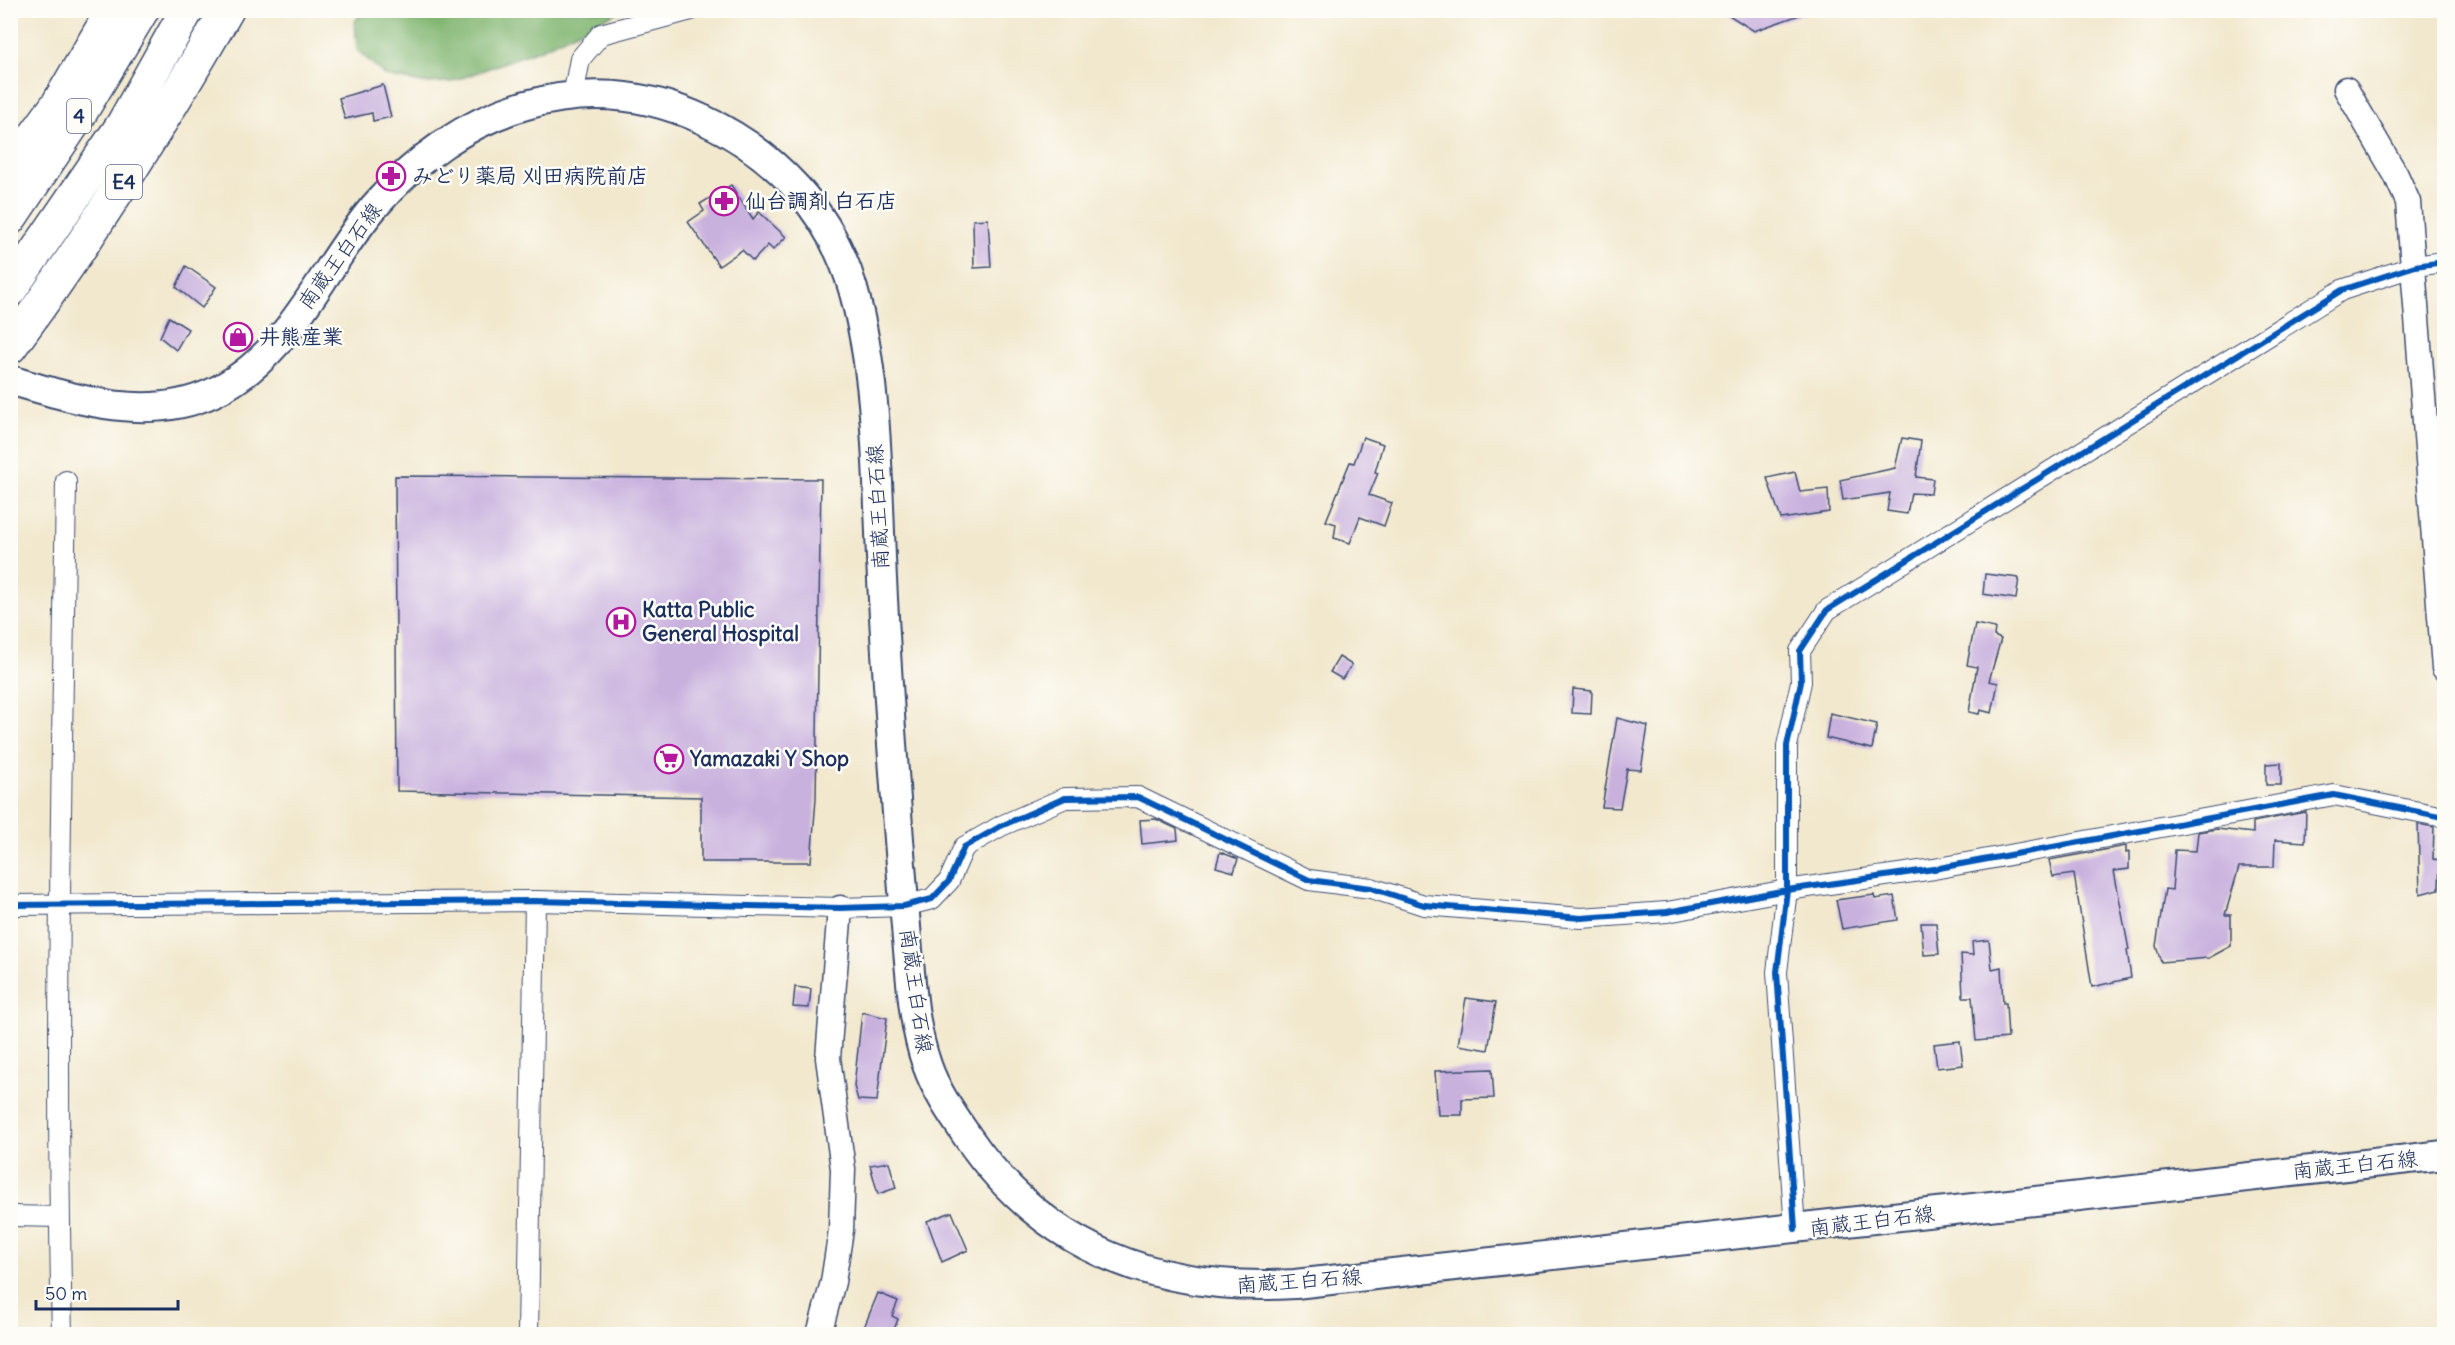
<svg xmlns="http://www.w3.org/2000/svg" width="2455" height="1345" viewBox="0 0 2455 1345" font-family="Delius,'Klee One',sans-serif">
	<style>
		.forest { fill: #83b773; stroke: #4f7368; stroke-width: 1.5 }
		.building { fill: #c9b1de }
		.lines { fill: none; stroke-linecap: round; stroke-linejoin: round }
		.minor-casing { stroke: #3b4b6f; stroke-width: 22 }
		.tertiary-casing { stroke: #3b4b6f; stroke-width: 27 }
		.secondary-casing { stroke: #3b4b6f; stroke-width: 32 }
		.trunk-casing { stroke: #3b4b6f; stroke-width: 36 }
		.motorway-casing { stroke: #3b4b6f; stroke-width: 36 }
		.minor { stroke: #fff; stroke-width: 20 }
		.tertiary { stroke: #fff; stroke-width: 24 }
		.secondary { stroke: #fff; stroke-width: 28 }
		.trunk { stroke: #fff; stroke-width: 33 }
		.motorway { stroke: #fff; stroke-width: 33 }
		.cycleway-casing { stroke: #fdfcf7; stroke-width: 10 }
		.cycleway { stroke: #0057b8; stroke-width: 6 }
		.labels { text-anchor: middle; stroke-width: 5; stroke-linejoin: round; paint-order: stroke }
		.shield { fill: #fdfcf7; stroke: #5f6c8c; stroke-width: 1.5 }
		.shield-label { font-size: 20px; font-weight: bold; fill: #1b2f5e }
		.poi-label { font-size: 21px; font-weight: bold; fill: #1b2f5e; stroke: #fdfcf7; text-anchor: start }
		.street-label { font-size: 21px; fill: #1b2f5e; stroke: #fdfcf7 }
	</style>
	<rect width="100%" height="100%" fill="#fdfcf7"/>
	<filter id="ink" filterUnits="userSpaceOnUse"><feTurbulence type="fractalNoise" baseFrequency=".0167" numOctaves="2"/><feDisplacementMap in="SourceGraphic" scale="12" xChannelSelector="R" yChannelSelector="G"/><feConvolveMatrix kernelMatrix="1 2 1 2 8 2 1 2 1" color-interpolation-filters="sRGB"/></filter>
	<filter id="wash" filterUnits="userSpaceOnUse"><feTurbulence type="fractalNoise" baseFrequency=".008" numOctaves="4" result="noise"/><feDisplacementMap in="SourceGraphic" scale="24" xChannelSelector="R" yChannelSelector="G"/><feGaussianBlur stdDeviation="1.35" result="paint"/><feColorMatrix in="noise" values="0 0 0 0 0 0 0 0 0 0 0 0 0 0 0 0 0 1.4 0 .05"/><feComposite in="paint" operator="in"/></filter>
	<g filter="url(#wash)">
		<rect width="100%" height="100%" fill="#f2e8ce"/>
		<!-- forest -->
		<path class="forest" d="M362,11V10L620,11L541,49L451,82L423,83L386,76L357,50L355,22Z"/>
		<g id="blocks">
			<!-- building -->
			<g class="building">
				<path d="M1721,10H1805V13L1754,31Z"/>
				<path d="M383,85L391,117L373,121L372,113L345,119L339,98Z"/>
				<path d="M731,185L753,219L759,212L786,237L773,250L768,245L753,261L742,250L719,266L688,222L704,211L700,204Z"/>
				<path d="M988,219L991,267L974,268L973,220Z"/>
				<path d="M186,266L216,287L202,308L176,287Z"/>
				<path d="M169,317L188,329L176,350L160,337Z"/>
				<path d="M1363,437L1383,444L1375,472L1378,473L1369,495L1392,503L1384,526L1360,517L1350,543L1334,538L1336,524L1326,521L1350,462L1354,463Z"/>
				<path d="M1902,438L1921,441L1916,477L1933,479L1931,494L1911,493L1907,514L1887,511L1890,493L1843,500L1840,480L1895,468Z"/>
				<path d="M1795,472L1800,492L1828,489L1829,512L1781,519L1767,478Z"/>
				<path d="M395,476L821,479L816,799L811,862H701V797L397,791Z"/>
				<path d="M1985,574L2019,578L2016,599L1983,594Z"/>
				<path d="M1975,624L1995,628L1994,636L2001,639L1989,681L1998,683L1992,713L1980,710L1979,714L1969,712L1977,667L1967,665Z"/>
				<path d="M1339,657L1352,665L1342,679L1330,672Z"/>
				<path d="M1573,689L1592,691L1591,714L1572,713Z"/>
				<path d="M1830,713L1877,724L1872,749L1826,738Z"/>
				<path d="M1617,718L1648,726L1641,770L1627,769L1620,808L1602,807Z"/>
				<path d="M2281,763V785H2266V764Z"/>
				<path d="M2306,812L2305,842L2275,840L2274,867H2239L2225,915H2231V946L2209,958L2161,962L2156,946L2165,889L2172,890L2175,850L2196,851L2198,832L2217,829L2253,833V822Z"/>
				<path d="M1156,819L1177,829L1178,840L1142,844L1140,820Z"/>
				<path d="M2418,824L2434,827L2433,859L2440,860L2439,889L2420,894Z"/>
				<path d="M2126,846V853L2129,852V869L2114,871L2129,950H2127L2131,978L2092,987L2074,874L2053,877L2049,860Z"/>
				<path d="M1220,852L1238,859L1234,872L1216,867Z"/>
				<path d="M1874,895L1875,899L1894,896L1898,920L1842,929L1836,900Z"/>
				<path d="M1921,923H1936L1939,954L1924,955Z"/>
				<path d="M1989,940L1992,969L2001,967L2003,1003H2006L2008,1038L1976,1041L1972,997H1963L1961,954L1973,955L1972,942Z"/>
				<path d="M795,987L811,989L809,1008L793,1007Z"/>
				<path d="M1466,998L1496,1002L1488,1050L1458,1045Z"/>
				<path d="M862,1012L887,1018L877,1101L858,1100L854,1086Z"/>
				<path d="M1960,1041L1963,1065L1937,1068L1934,1044Z"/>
				<path d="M1492,1069L1494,1098L1462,1099V1115H1438L1435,1071Z"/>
				<path d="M889,1162L896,1188L878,1194L870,1165Z"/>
				<path d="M952,1212L968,1250L942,1262L927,1221Z"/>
				<path d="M878,1293L898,1301L892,1316L898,1319L892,1335H861Z"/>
			</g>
		</g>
	</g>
	<g filter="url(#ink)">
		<use href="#blocks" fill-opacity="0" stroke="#3b4b6f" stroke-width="1.5"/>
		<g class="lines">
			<!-- minor casing -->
			<g class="minor-casing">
				<g id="minor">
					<path d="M573,96L580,59L601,34L691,10"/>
					<path d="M10,905L535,901L840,908L904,906L932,899L949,881L964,847L1001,826L1065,798L1138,797L1309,880L1371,888L1424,905L1581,918L1667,912L1787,890L1934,869L2334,795L2444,817"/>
					<path d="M10,1216L59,1217"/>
					<path d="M1795,1229L1777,972L1787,890V746L1801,682L1800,651L1827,610L2342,290L2415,266L2444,262"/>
					<path d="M62,1334C55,1050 62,766 66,481"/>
					<path d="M528,1334L535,901"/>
				</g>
			</g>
			<!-- tertiary casing -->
			<g class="tertiary-casing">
				<g id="tertiary">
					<path d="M2346,89L2396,175L2408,202L2444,668"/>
					<path d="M819,1334L833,1282L841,1230L843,1169L828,1058L840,908"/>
				</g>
			</g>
			<!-- secondary casing -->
			<g class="secondary-casing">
				<path id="secondary" d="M10,380C75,399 147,423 212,393C289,358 322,268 374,207C457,109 583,63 704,120C775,153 831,212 853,289C879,382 877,482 882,579C888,699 897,819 907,939C911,981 913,1025 927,1065C936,1091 952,1114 967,1136C1046,1252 1160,1292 1295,1284L2444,1155"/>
			</g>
			<!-- trunk casing -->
			<g class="trunk-casing">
				<g id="trunk">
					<path d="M10,170L58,104L113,10"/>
					<path d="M10,218L79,115L142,10"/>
				</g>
			</g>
			<!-- motorway casing -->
			<g class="motorway-casing">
				<g id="motorway">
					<path d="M10,290L122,126L187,10"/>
					<path d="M10,347C90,239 160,126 227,10"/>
				</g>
			</g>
			<!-- minor -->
			<use href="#minor" class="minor"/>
			<!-- tertiary -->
			<use href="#tertiary" class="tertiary"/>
			<!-- secondary -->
			<use href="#secondary" class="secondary"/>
			<!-- trunk -->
			<use href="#trunk" class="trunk"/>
			<!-- motorway -->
			<use href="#motorway" class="motorway"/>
			<!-- cycleway casing -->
			<g class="cycleway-casing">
				<g id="cycleway">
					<path d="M10,905L535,901L840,908L904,906L932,899L949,881L964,847L1001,826L1065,798L1138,797L1309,880L1371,888L1424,905L1581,918L1667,912L1787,890L1934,869L2334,795L2444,817"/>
					<path d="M1795,1229L1777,972L1787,890V746L1801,682L1800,651L1827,610L2342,290L2415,266L2444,262"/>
				</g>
			</g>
			<!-- cycleway -->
			<use href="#cycleway" class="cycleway"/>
		</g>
	</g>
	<!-- icons -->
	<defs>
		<g id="pharmacy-ring" transform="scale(1.5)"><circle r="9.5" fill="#fdfcf7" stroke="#b5179e" stroke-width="1.5"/><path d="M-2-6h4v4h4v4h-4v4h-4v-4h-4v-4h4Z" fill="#b5179e"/></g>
		<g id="shop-ring" transform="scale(1.5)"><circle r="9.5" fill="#fdfcf7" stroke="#b5179e" stroke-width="1.5"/><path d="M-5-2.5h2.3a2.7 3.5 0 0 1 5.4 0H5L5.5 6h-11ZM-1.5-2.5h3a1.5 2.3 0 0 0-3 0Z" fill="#b5179e"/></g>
		<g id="hospital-ring" transform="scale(1.5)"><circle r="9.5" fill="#fdfcf7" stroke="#b5179e" stroke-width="1.5"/><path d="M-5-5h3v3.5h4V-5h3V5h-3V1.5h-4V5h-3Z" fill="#b5179e"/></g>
		<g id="supermarket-ring" transform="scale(1.5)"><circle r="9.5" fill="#fdfcf7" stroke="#b5179e" stroke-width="1.5"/><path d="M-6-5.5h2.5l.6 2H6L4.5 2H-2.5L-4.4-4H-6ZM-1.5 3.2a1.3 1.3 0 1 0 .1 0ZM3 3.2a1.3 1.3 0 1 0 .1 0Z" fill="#b5179e"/></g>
	</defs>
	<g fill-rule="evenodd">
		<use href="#pharmacy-ring" x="391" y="176"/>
		<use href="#pharmacy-ring" x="724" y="201"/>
		<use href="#shop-ring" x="238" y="337"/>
		<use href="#hospital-ring" x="621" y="622"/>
		<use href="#supermarket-ring" x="669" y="759"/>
	</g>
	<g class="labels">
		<!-- shield labels -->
		<g class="shield">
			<rect x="67" y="99" width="24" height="34" rx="4.5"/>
			<rect x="106" y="165" width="36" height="34" rx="4.5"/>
		</g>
		<g class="shield-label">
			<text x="79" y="123">4</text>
			<text x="124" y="189">E4</text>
		</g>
		<!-- poi labels -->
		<g class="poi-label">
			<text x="412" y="183">みどり薬局 刈田病院前店</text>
			<text x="745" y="208">仙台調剤 白石店</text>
			<text x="259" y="344">井熊産業</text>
			<text x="642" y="617">Katta Public<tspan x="642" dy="24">General Hospital</tspan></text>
			<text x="690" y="766">Yamazaki Y Shop</text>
		</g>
		<!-- street labels -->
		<g class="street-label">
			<text transform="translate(340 256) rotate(-54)" y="7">南蔵王白石線</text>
			<text transform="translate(878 507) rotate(-93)" y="7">南蔵王白石線</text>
			<text transform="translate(916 991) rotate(82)" y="7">南蔵王白石線</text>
			<text transform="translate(2355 1165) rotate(-6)" y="7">南蔵王白石線</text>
			<text transform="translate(1872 1221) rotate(-7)" y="7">南蔵王白石線</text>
			<text transform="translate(1299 1281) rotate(-4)" y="7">南蔵王白石線</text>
		</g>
	</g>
	<!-- margin -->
	<rect width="2455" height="1345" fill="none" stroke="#fdfcf7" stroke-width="36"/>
	<!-- scale -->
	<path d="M36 1300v9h142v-9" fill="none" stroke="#1b2f5e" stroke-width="3"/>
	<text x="45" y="1300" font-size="18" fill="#1b2f5e" stroke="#fdfcf7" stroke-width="4.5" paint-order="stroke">50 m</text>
</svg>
